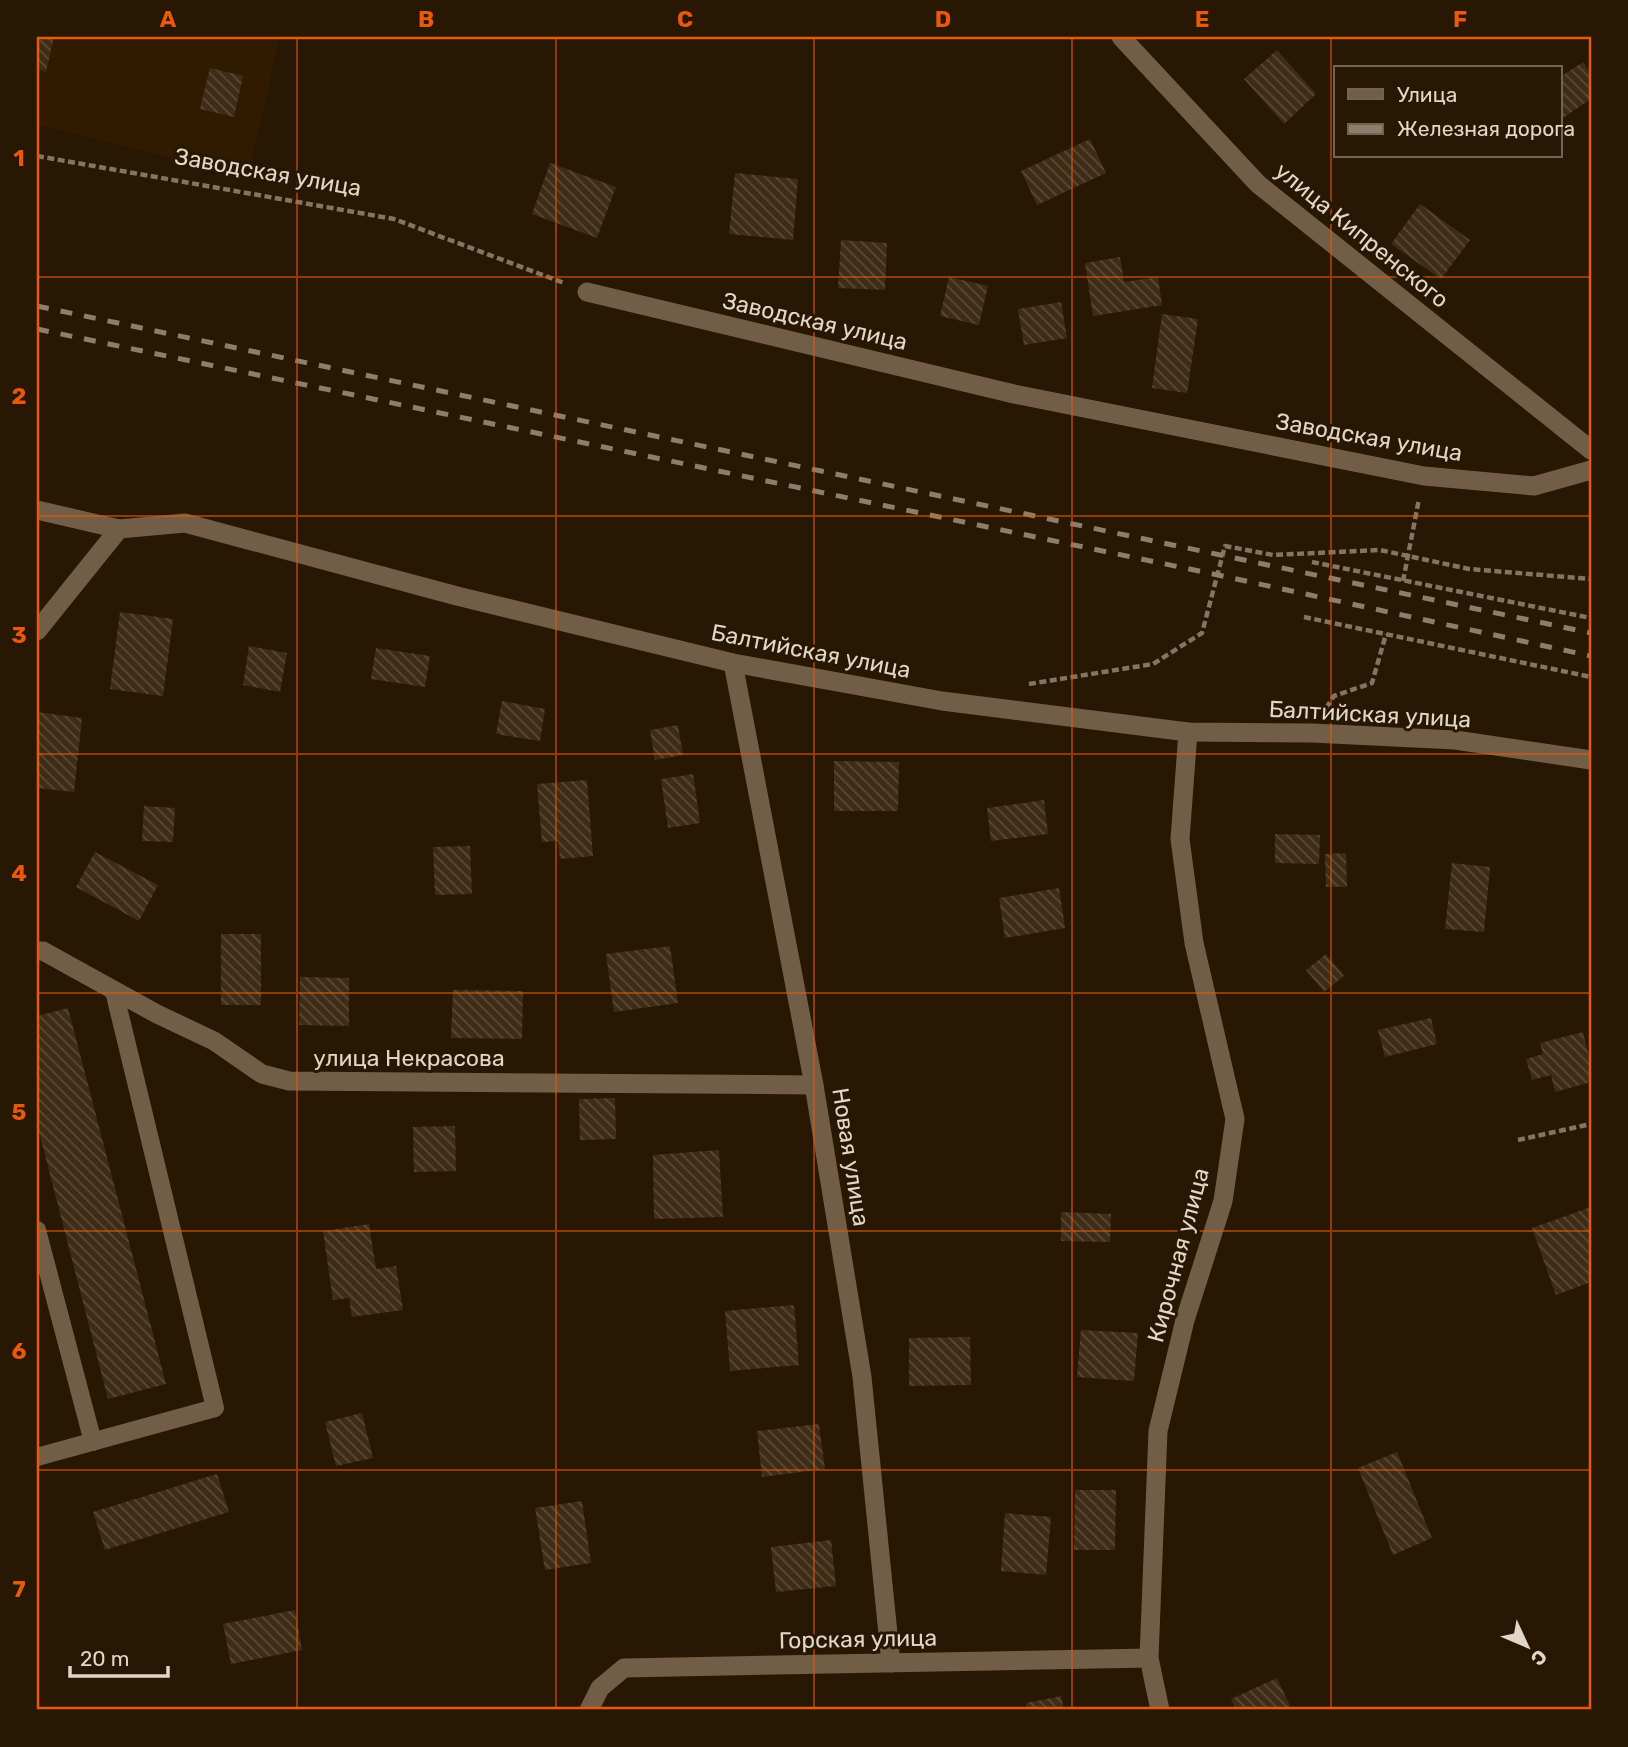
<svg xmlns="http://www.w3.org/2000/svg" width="1628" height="1747" viewBox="0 0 1628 1747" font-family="Rubik,sans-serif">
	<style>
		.built { fill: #311b00 }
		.building { fill: url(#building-back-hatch) }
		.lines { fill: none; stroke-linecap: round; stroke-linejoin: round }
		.path { stroke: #837463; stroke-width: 4.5; stroke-dasharray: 7 3.5; stroke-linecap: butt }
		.service { stroke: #725e46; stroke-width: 18 }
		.minor { stroke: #725e46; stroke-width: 19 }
		.rail { stroke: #8c7e6d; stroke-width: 5; stroke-dasharray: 12 12; stroke-linecap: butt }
		.grid { fill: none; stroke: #e8590c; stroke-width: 2; stroke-opacity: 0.55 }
		.labels { text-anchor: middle; stroke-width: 6; stroke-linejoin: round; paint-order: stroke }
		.street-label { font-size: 23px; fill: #e2d6c9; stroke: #281702 }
		.neatline { fill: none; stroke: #e8590c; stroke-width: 2.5 }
		.grid-label { font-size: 23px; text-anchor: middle; font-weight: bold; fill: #e8590c }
	</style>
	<defs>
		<pattern id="building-back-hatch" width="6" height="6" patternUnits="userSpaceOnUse" patternTransform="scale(1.75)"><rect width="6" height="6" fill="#3f2c17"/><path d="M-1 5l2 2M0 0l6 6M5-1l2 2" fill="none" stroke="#5a4a37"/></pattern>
	</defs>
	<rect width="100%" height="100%" fill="#281702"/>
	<!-- built -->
	<path class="built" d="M37,37H280L248,176L37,125Z"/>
	<!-- building -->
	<g class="building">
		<path d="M37,37H54L46,72L37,69Z"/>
		<path d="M1277,50L1316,94L1284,124L1244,79Z"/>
		<path d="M1583,62L1591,74V99L1560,120V77Z"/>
		<path d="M210,68L243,76L234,117L200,109Z"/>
		<path d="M1090,139L1106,173L1037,205L1021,171Z"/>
		<path d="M550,163L616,187L597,238L532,214Z"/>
		<path d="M735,173L798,179L793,240L729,234Z"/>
		<path d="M1420,204L1470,240L1441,279L1391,244Z"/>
		<path d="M841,240L887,243L885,290L838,288Z"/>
		<path d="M1120,257L1124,282L1158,277L1162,305L1093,316L1085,263Z"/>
		<path d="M949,277L988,286L979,325L940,316Z"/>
		<path d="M1061,302L1067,338L1024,345L1018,309Z"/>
		<path d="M1162,314L1198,319L1187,393L1152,388Z"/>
		<path d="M120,612L173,619L163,696L110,689Z"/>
		<path d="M249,646L287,653L280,692L243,685Z"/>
		<path d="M376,648L430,656L425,687L371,679Z"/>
		<path d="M502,701L545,709L540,741L496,734Z"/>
		<path d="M37,712L82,718L74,792L37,788Z"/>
		<path d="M678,725L683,755L655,760L650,730Z"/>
		<path d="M834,761L899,762L898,811H834Z"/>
		<path d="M693,774L700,823L668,828L661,779Z"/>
		<path d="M587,780L593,856L560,859L558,841L542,842L537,784Z"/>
		<path d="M1044,800L1048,834L991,841L987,808Z"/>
		<path d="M144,806L175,808L173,842L142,841Z"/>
		<path d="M1275,834L1320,835L1319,864L1275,863Z"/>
		<path d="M470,846L472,894L435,895L433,847Z"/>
		<path d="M95,852L158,885L139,921L76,887Z"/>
		<path d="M1346,853L1347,887H1326L1325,854Z"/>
		<path d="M1452,863L1490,867L1484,932L1445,929Z"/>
		<path d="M1059,888L1065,928L1005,938L999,898Z"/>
		<rect x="221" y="934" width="40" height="71"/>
		<path d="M670,946L678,1003L614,1012L606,954Z"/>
		<path d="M1326,954L1344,976L1324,992L1306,970Z"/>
		<path d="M300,977L349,978V1026L299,1025Z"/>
		<path d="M453,990L523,991L522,1039L451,1038Z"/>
		<path d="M68,1008L166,1384L108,1399L37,1124V1016Z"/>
		<path d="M1431,1018L1437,1044L1385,1057L1378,1030Z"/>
		<path d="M1583,1032L1591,1065V1082L1555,1092L1551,1075L1532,1080L1526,1059L1543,1054L1540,1043Z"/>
		<path d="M615,1098L616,1139L580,1140L579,1099Z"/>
		<path d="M455,1126L456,1171L414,1172L413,1127Z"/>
		<path d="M719,1150L723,1217L654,1219L653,1155Z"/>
		<path d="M1591,1207V1282L1556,1295L1532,1228Z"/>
		<path d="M1061,1212L1111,1214L1110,1242L1061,1241Z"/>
		<path d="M369,1224L376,1269L396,1266L403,1310L352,1317L349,1298L333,1300L323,1231Z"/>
		<path d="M794,1305L799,1365L730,1371L725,1311Z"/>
		<path d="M1081,1330L1138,1333L1134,1381L1077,1377Z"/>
		<path d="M970,1337L971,1385L909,1386V1338Z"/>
		<path d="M362,1413L373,1458L336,1466L325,1422Z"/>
		<path d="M819,1424L825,1469L762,1477L757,1431Z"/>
		<path d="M1397,1452L1432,1538L1393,1555L1358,1468Z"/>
		<path d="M217,1474L229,1512L105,1550L93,1512Z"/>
		<path d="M1075,1490H1116L1115,1550H1074Z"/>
		<path d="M582,1501L591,1563L545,1570L535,1508Z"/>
		<path d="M1005,1513L1051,1517L1046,1575L1001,1571Z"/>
		<path d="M831,1540L836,1586L776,1592L771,1547Z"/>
		<path d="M295,1610L302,1650L231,1664L223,1624Z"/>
		<path d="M1277,1678L1291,1708L1236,1710L1231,1699Z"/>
		<path d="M1061,1696L1064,1710H1027L1026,1703Z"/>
	</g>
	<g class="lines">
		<!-- path -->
		<g class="path">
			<path d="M37,156L394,219L564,283"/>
			<path d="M1312,562L1591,618"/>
			<path d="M1403,581L1419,499"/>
			<path d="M1304,617L1591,677"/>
			<path d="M1029,684L1153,664L1202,633L1225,546L1273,555L1380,550L1469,569L1591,579"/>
			<path d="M1326,708L1334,696L1372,683L1386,634"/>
			<path d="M1518,1140L1591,1124"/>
		</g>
		<!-- service -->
		<g class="service">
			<path d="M37,1230L93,1442"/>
			<path d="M37,1457L215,1408L114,991"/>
		</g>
		<!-- minor -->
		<g class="minor">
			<path d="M1121,37L1258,184L1591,450"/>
			<path d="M587,292L1014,394L1424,476L1534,486L1591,470"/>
			<path d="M37,510L119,529L185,523L457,596L733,663L942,701L1188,732L1312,733L1455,740L1591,760"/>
			<path d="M37,631L119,529"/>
			<path d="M733,663L814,1085L862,1377L891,1663"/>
			<path d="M37,951H43L157,1014L214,1041L262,1074L289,1081L814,1085"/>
			<path d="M589,1710L600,1688L624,1668L1149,1658"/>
			<path d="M1160,1710L1149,1658L1158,1431L1185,1320L1223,1201L1235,1119L1194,943L1180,839L1188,732"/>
		</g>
		<!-- rail -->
		<g class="rail">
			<path d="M37,306L1591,633"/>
			<path d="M37,329L1218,575L1591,656"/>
		</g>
	</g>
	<!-- grid -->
	<path class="grid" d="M297,37V1710M556,37V1710M814,37V1710M1072,37V1710M1331,37V1710M37,277H1591M37,516H1591M37,754H1591M37,993H1591M37,1231H1591M37,1470H1591"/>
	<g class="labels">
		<!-- street labels -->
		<g class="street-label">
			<text transform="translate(268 172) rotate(10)" y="8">Заводская улица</text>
			<text transform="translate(1362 235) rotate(39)" y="8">улица Кипренского</text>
			<text transform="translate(815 321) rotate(13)" y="8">Заводская улица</text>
			<text transform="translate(1369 437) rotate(10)" y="8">Заводская улица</text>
			<text transform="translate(811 651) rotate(11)" y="8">Балтийская улица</text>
			<text transform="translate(1370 714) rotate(3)" y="8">Балтийская улица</text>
			<text x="409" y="1066">улица Некрасова</text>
			<text transform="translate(851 1157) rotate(81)" y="8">Новая улица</text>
			<text transform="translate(1178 1255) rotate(-75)" y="8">Кирочная улица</text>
			<text transform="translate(858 1639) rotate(-1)" y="8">Горская улица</text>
		</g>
	</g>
	<!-- border -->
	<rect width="1628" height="1747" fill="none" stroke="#281702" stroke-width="77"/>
	<!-- legend -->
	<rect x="1334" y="66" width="228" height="91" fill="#281702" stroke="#726352" stroke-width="2"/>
	<rect x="1348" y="89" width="35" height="10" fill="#725e46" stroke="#726352" stroke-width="2"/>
	<text x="1397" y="102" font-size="21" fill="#e2d6c9">Улица</text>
	<rect x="1348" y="124" width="35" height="10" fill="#8c7e6d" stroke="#726352" stroke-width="2"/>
	<text x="1397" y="136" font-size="21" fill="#e2d6c9">Железная дорога</text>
	<!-- north arrow -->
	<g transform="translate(1527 1646) rotate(134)" stroke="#281702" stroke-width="5" paint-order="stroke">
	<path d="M0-5L12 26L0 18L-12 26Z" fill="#e2d6c9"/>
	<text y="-10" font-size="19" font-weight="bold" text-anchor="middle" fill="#e2d6c9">С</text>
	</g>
	<!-- scale -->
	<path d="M70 1666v10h98v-10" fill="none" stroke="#e2d6c9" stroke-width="3.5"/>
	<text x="80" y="1666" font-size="21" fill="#e2d6c9" stroke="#281702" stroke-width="5" paint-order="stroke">20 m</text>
	<rect x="38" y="38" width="1552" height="1670" class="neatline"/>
	<g class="grid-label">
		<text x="168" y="27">A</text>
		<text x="426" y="27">B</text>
		<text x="685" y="27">C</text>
		<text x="943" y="27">D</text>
		<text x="1202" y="27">E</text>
		<text x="1460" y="27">F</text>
		<text x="19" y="166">1</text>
		<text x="19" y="404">2</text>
		<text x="19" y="643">3</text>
		<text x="19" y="881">4</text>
		<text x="19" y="1120">5</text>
		<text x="19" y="1359">6</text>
		<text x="19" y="1597">7</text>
	</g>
</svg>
